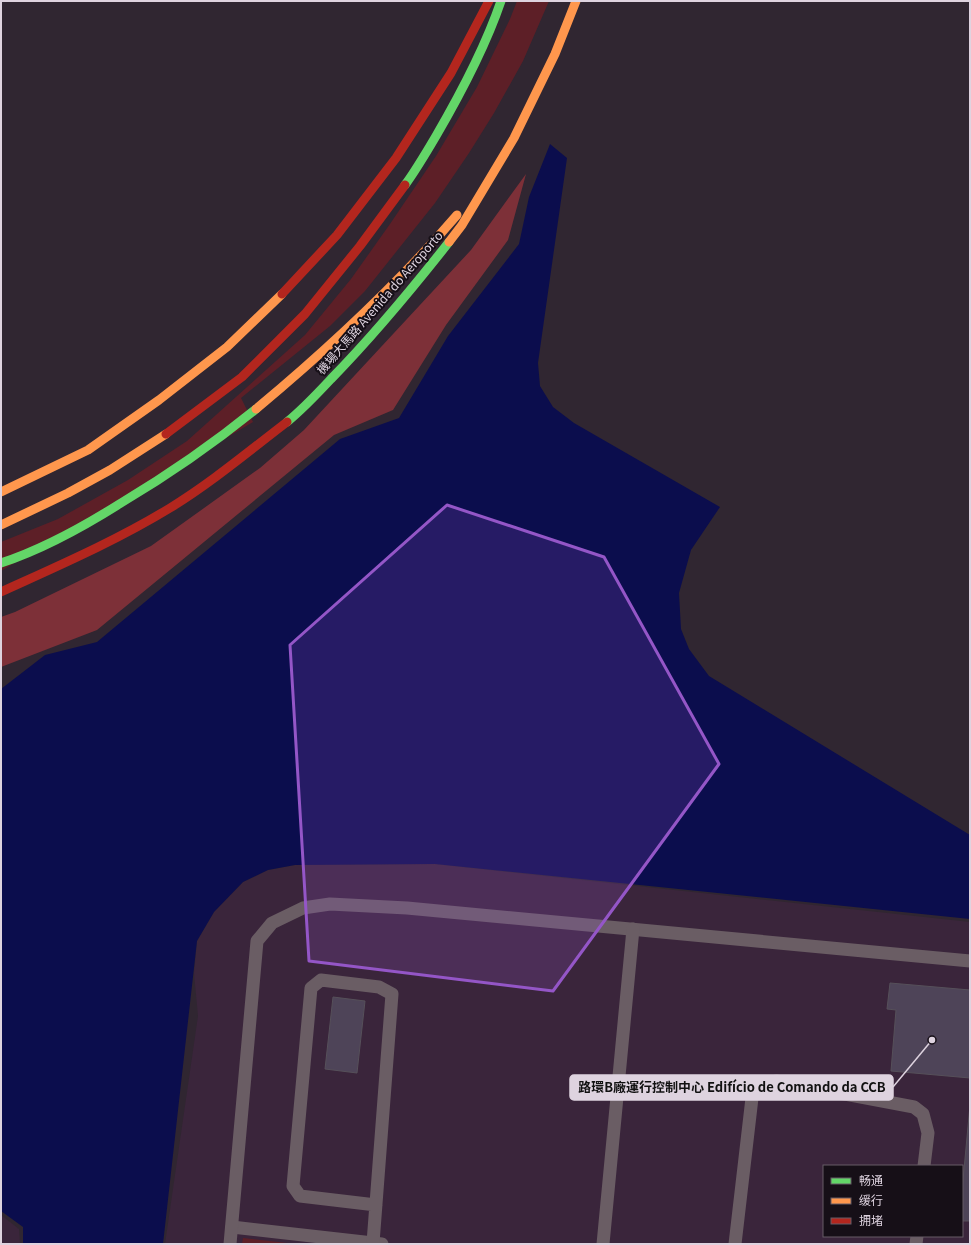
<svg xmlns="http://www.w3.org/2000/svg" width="971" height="1245" viewBox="0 0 971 1245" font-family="Georgia,'Noto Sans SC',serif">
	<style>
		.built { fill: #3a253b; fill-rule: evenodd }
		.green { fill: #5d1f27 }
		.forest { fill: #7d3038 }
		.water { fill: #0b0d4d }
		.building { fill: #4e4458; stroke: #56505a }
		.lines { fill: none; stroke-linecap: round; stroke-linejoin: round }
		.lane { stroke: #6a5d64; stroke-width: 13 }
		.fast { stroke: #63d668; stroke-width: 9 }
		.slow { stroke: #ff974d; stroke-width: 9 }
		.jam { stroke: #b3261e; stroke-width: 9 }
		.marked { fill: #9456c7; fill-opacity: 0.2; stroke: #9456c7; stroke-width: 3; stroke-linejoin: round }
		.labels { text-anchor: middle; stroke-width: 4; stroke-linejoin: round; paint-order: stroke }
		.street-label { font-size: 12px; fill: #ded3df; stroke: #160f17 }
		.leader { fill: none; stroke: #ded3df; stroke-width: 1.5 }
		.callout-dot { fill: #ded3df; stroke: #160f17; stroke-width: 1.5 }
		.callout { fill: #ded3df; stroke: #ded3df; stroke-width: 1.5 }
		.callout-label { font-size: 13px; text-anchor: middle; font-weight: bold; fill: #111 }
	</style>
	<rect width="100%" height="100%" fill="#302631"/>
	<!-- built -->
	<g class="built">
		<path d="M435,864L970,922V1244H165L198,1016L194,973L197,941L214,912L243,882L268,870L295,865ZM824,1166H962V1236H824Z"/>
		<path d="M1,1215L19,1229L20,1244H1Z"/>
	</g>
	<!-- green -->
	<g class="green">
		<path d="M517,1H549L523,61L494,113L469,153L435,203L365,291L330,326L241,398L253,422L1,571V542L58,519L128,480L187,441L305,335L351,279L390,224L436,156L477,87L510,19Z"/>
		<path d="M243,1238L296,1244H242Z"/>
	</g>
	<!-- forest -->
	<path class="forest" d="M526,174L508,240L446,325L393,410L334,435L97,630L1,667V617L15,612L151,546L260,468L304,430L471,250Z"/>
	<!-- water -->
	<path class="water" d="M550,144L567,158L538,363L540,386L553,407L574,423L720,507L691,550L679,593L681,629L689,649L709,676L970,835V919L435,864L295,865L268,870L243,882L214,912L197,941L163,1244H23V1227L1,1211V689L45,655L97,642L340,439L399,418L448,336L519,244L529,197Z"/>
	<!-- building -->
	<g class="building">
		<path d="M890,983L970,990V1078L891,1071L896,1010L887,1009Z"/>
		<path d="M333,997L365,1001L357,1073L325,1069Z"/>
		<path d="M970,1105V1221H962V1191Z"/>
	</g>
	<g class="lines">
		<!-- lane -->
		<g class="lane">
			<path d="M232,1227L382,1244"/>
			<path d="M373,1243L392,994L379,987L321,980L311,988L293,1186L300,1196L376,1205"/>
			<path d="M230,1244L257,941L272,923L303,908L330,904L407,908L970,961"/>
			<path d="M603,1244L633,929"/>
			<path d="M735,1244L752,1098L760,1088L776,1081L914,1107L923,1114L928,1133L924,1166"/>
			<path d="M916,1244L917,1236"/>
		</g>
		<!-- fast -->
		<g class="fast">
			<path d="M405,185C416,170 426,153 436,136C461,93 485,48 501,1"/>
			<path d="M287,422C303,409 317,394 331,379C373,336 412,289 449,242"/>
			<path d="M1,563C44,549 83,527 121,503C168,475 213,444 256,409"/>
		</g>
		<!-- slow -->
		<g class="slow">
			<path d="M449,242L462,225L514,138L555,54L576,1"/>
			<path d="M256,409C328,349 396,286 457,215"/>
			<path d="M1,492L88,450L159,400L227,347L282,294"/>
			<path d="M1,525L68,493L110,470L166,434"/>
		</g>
		<!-- jam -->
		<g class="jam">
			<path d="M282,294L337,235L396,158L451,73L489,1"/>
			<path d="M166,434L242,377L305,314L360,246L405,185"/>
			<path d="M1,592C58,566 116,541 170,508C211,483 249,451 287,422"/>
		</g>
	</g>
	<!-- marked area -->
	<path class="marked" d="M447,505L604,557L719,764L553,991L309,961L290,645Z"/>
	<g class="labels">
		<!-- street labels -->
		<g class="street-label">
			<text transform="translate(380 303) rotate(-49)" y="4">機場大馬路 Avenida do Aeroporto</text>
		</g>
	</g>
	<!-- callouts -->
	<path class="leader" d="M932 1040L893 1087"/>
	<circle class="callout-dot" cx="932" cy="1040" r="4"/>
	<rect class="callout" x="570" y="1075" width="323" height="25" rx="4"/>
	<g class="callout-label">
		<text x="732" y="1092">路環B廠運行控制中心 Edifício de Comando da CCB</text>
	</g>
	<!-- border -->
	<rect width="971" height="1245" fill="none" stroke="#ded3df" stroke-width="4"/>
	<!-- legend -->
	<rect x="823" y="1165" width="140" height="72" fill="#160f17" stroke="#665d67"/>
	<rect x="831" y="1178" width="20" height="6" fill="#63d668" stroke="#665d67"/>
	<text x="859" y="1185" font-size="12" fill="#ded3df">畅通</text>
	<rect x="831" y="1198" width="20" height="6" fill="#ff974d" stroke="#665d67"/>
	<text x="859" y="1205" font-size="12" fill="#ded3df">缓行</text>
	<rect x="831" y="1218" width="20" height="6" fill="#b3261e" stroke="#665d67"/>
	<text x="859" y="1225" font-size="12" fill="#ded3df">拥堵</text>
</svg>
